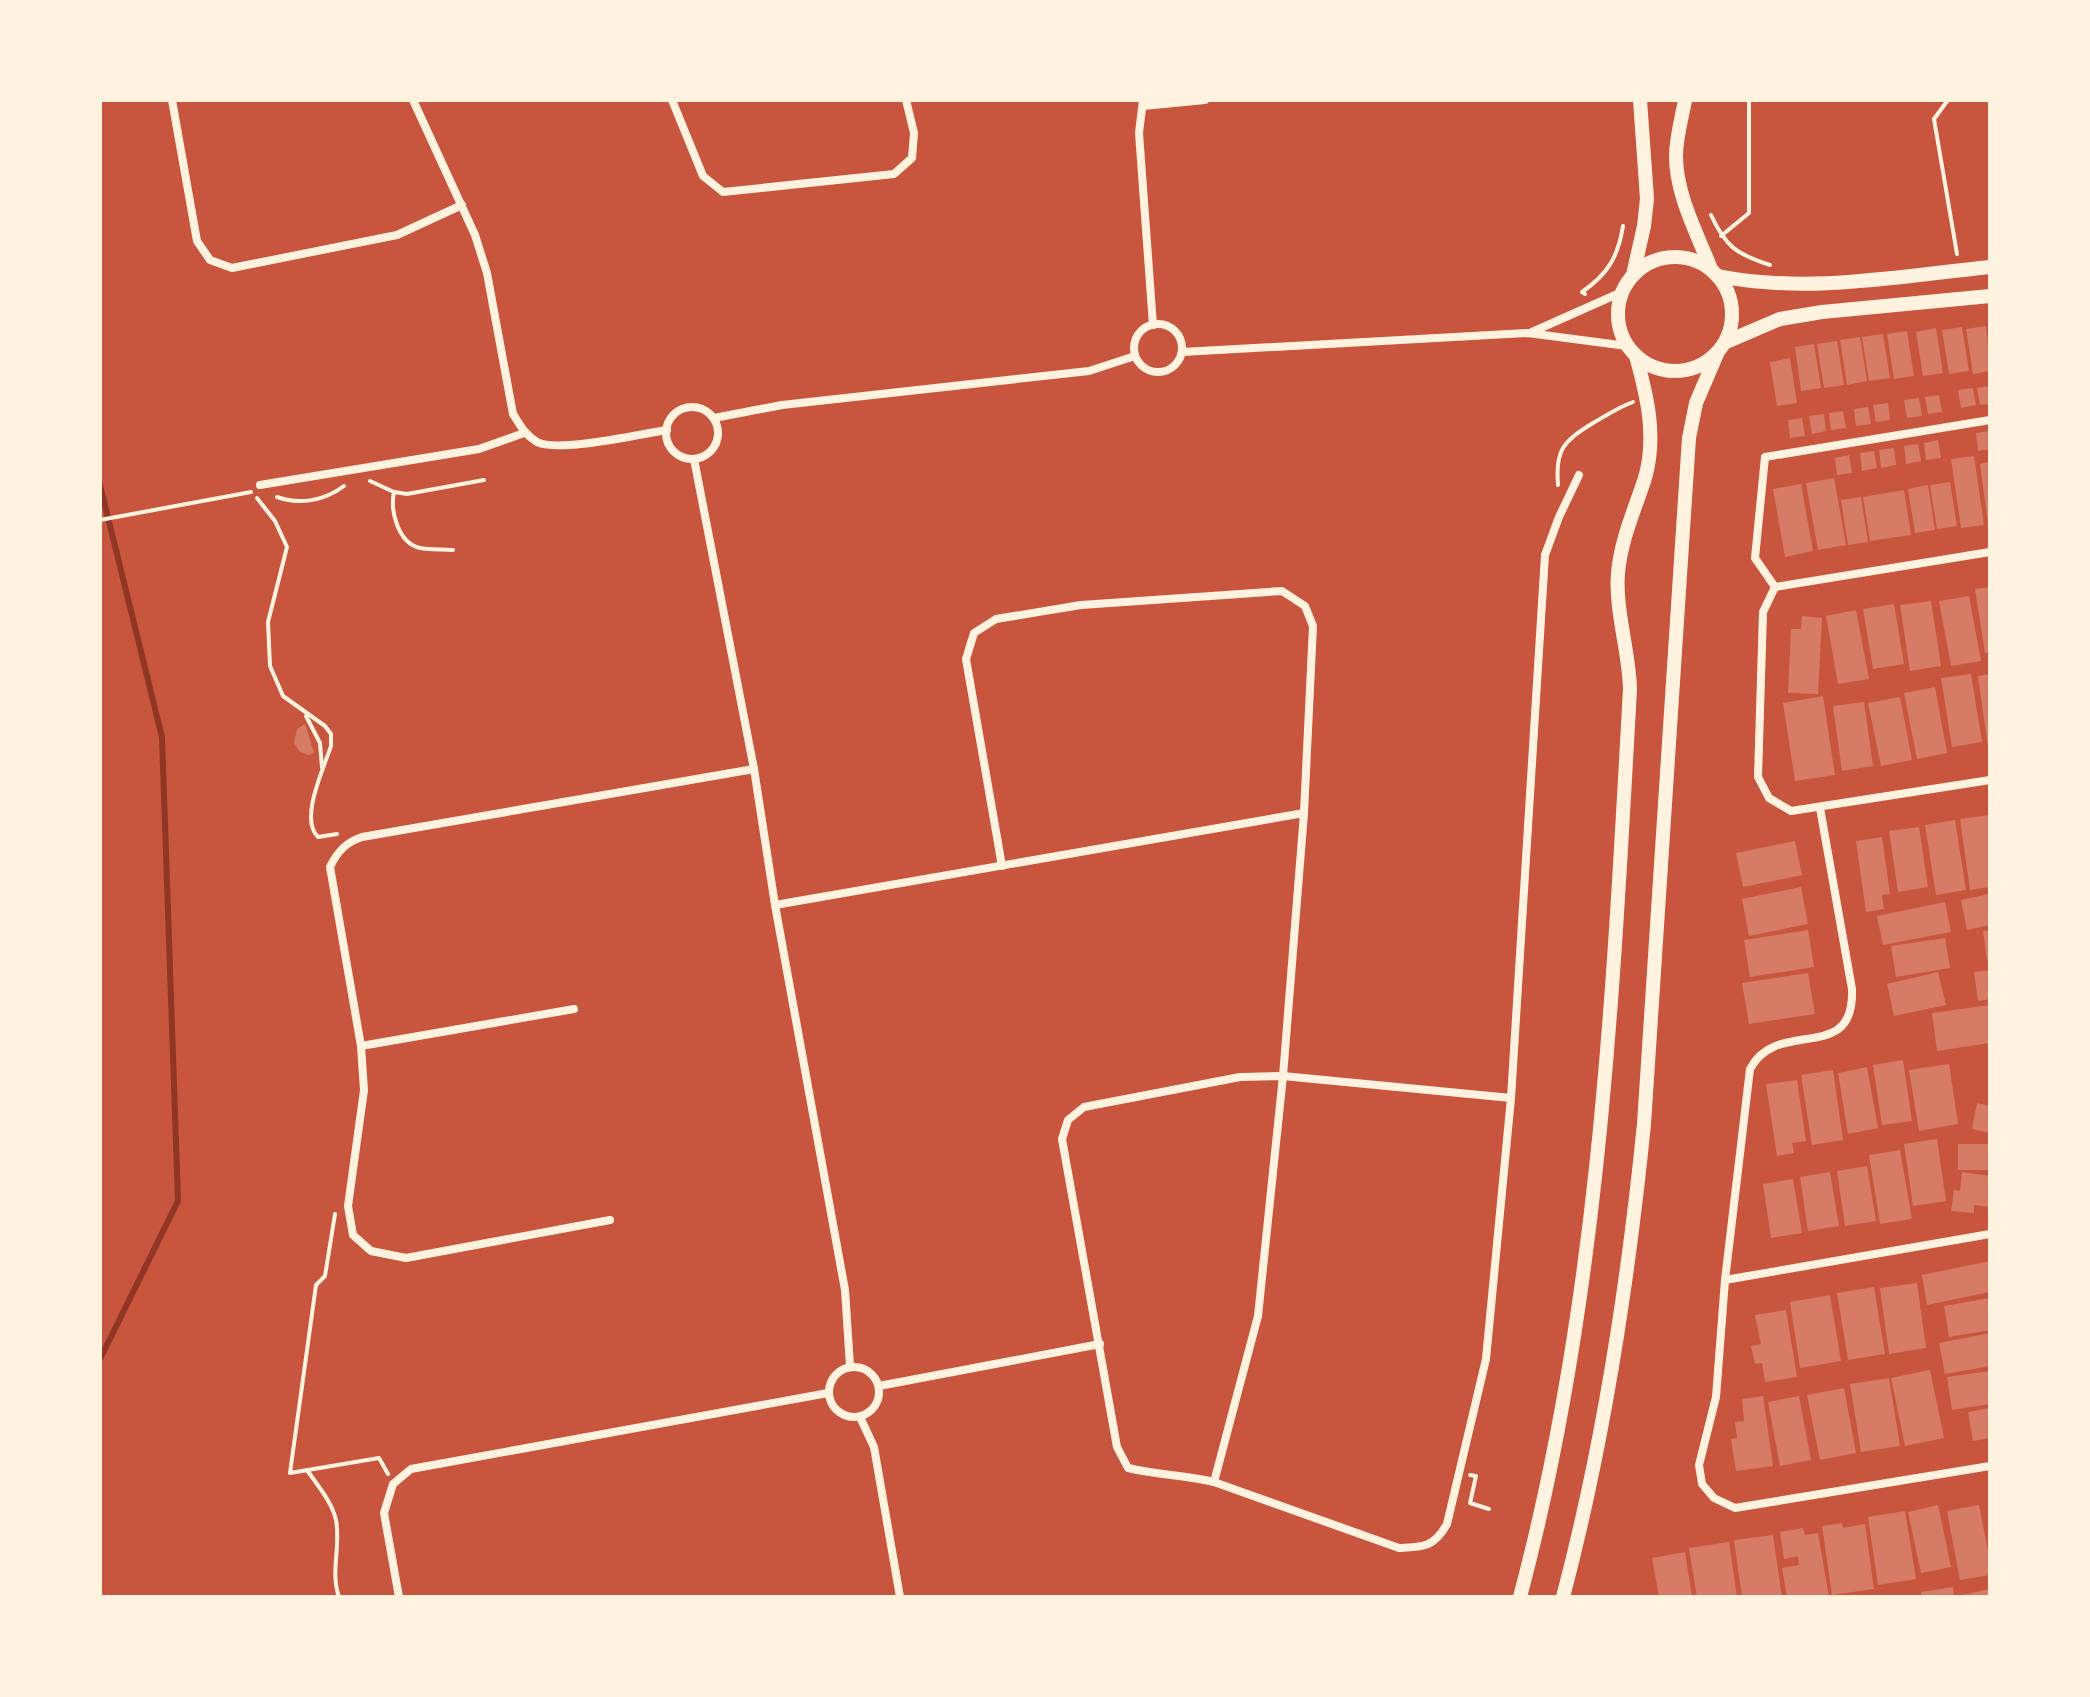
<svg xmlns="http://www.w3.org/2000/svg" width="2090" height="1697" viewBox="0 0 2090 1697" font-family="Figtree,sans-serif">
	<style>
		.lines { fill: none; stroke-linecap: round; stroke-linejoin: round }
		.stream { stroke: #8f3625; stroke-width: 6 }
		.building { fill: #d67c66 }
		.path { stroke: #fff3e0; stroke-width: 4 }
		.minor { stroke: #fff3e0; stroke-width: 8 }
		.tertiary { stroke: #fff3e0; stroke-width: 14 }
	</style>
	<rect width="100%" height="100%" fill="#c8553d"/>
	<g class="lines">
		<!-- stream -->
		<path class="stream" d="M100,485L162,737L178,1201L100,1359"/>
	</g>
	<!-- building -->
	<g class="building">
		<path d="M1986,326L1990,371L1973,374L1966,329Z"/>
		<path d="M1962,327L1969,371L1949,374L1942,330Z"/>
		<path d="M1936,328L1943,373L1923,376L1916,332Z"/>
		<path d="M1907,331L1914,376L1894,379L1887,334Z"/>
		<path d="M1883,334L1890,378L1869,381L1862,337Z"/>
		<path d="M1860,337L1867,381L1847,385L1840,340Z"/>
		<path d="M1837,341L1844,385L1824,388L1817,344Z"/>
		<path d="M1814,344L1821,388L1801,391L1795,347Z"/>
		<path d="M1790,358L1797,403L1777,406L1770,362Z"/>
		<path d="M1990,386V404L1980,405L1977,388Z"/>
		<path d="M1973,388L1976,405L1961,408L1958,390Z"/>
		<path d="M1939,395L1942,412L1928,414L1925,397Z"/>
		<path d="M1919,398L1922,416L1907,418L1904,400Z"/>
		<path d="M1888,403L1890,420L1876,422L1873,405Z"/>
		<path d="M1868,407L1871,424L1856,426L1854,409Z"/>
		<path d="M1843,411L1846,428L1831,430L1829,413Z"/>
		<path d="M1824,414L1826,431L1812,434L1809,416Z"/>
		<path d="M1802,418L1805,436L1790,438L1788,420Z"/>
		<path d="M1990,431V449L1978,451L1976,433Z"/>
		<path d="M1938,440L1941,458L1926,460L1924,443Z"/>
		<path d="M1918,444L1921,461L1906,464L1904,446Z"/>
		<path d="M1894,448L1896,465L1881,468L1879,450Z"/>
		<path d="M1874,451L1877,468L1862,471L1860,453Z"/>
		<path d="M1849,455L1852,473L1837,475L1835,458Z"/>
		<path d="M1974,456L1984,525L1961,528L1951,459Z"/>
		<path d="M1990,462V524H1988L1980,464Z"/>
		<path d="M1834,478L1846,545L1818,550L1806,483Z"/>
		<path d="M1950,482L1957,526L1937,529L1930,485Z"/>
		<path d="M1801,484L1813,551L1785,557L1773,489Z"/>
		<path d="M1928,485L1935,530L1915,533L1908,489Z"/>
		<path d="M1904,490L1911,535L1870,541L1863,497Z"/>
		<path d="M1861,497L1868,542L1848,545L1841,500Z"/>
		<path d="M1990,587V652L1985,653L1975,589Z"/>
		<path d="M1969,596L1981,661L1951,666L1939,601Z"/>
		<path d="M1931,601L1941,666L1910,671L1900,605Z"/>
		<path d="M1894,604L1904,664L1873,669L1863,609Z"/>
		<path d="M1856,610L1869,679L1838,684L1826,616Z"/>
		<path d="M1802,616L1822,618L1818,694L1788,693L1791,629H1801Z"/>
		<path d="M1971,674L1982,742L1952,747L1941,678Z"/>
		<path d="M1990,674V746L1988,747L1978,676Z"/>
		<path d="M1935,687L1947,753L1917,759L1904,693Z"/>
		<path d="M1823,696L1835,775L1795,781L1783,703Z"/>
		<path d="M1900,697L1912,760L1881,766L1868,703Z"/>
		<path d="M1864,702L1873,766L1842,771L1833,706Z"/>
		<path d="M305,724L314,753L309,755L300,752L294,743L297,729Z"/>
		<path d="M1990,815V887L1970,890L1960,819Z"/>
		<path d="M1955,820L1966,890L1936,895L1925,825Z"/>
		<path d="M1919,827L1928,887L1898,892L1889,831Z"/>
		<path d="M1882,837L1890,894L1882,895L1884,909L1866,912L1856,841Z"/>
		<path d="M1795,841L1802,875L1743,887L1736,853Z"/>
		<path d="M1801,887L1808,924L1749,936L1742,899Z"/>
		<path d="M1990,894V925L1967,930L1961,900Z"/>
		<path d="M1945,902L1951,932L1883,945L1877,916Z"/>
		<path d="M1808,930L1814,967L1750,977L1744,940Z"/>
		<path d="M1990,930V961H1987L1983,931Z"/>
		<path d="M1945,938L1950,968L1896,977L1891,946Z"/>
		<path d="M1990,970V999L1978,1001L1974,972Z"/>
		<path d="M1938,972L1946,1005L1894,1016L1887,984Z"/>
		<path d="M1808,973L1815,1014L1749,1024L1742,983Z"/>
		<path d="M1990,1005V1043L1937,1051L1932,1013Z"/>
		<path d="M1903,1060L1912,1121L1882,1125L1873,1065Z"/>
		<path d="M1949,1064L1958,1124L1919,1131L1909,1070Z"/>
		<path d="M1867,1067L1878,1128L1848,1134L1838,1073Z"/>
		<path d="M1833,1070L1843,1140L1812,1145L1801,1075Z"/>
		<path d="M1797,1080L1806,1141L1792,1143L1794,1153L1777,1156L1766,1084Z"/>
		<path d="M1977,1103L1990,1106V1133L1972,1129Z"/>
		<path d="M1937,1139L1946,1201L1913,1206L1904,1144Z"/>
		<rect x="1958" y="1144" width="32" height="26"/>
		<path d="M1900,1150L1912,1219L1880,1224L1869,1155Z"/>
		<path d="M1867,1166L1876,1221L1845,1226L1837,1171Z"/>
		<path d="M1830,1172L1839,1226L1808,1231L1800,1177Z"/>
		<path d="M1962,1172L1990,1176V1207L1974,1205V1213L1951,1211L1954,1190L1960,1191Z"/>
		<path d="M1793,1179L1802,1233L1771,1238L1763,1184Z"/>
		<path d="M1990,1261V1292L1927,1305L1922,1275Z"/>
		<path d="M1917,1283L1926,1348L1889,1354L1880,1288Z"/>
		<path d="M1874,1287L1885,1354L1848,1360L1837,1293Z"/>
		<path d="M1830,1295L1841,1361L1800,1368L1790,1302Z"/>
		<path d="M1990,1298V1330L1949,1337L1944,1306Z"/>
		<path d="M1786,1310L1797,1377L1765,1382L1762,1363L1755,1364L1751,1346L1761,1344L1755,1315Z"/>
		<path d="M1990,1333V1366L1945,1374L1939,1343Z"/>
		<path d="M1930,1370L1944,1438L1905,1446L1891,1378Z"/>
		<path d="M1990,1371V1404L1952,1410L1947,1377Z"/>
		<path d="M1889,1378L1900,1446L1861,1452L1850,1384Z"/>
		<path d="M1844,1388L1856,1453L1820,1460L1807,1395Z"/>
		<path d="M1763,1396L1773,1466L1736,1471L1731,1439L1737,1438L1735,1422L1744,1421L1742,1399Z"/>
		<path d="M1799,1396L1811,1460L1780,1466L1768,1402Z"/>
		<path d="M1990,1408V1438L1973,1441L1968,1412Z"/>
		<path d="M1938,1505L1951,1567L1921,1573L1908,1512Z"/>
		<path d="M1979,1505L1990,1561V1575L1960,1580L1947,1511Z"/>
		<path d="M1905,1511L1916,1579L1878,1585L1868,1517Z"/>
		<path d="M1842,1523L1843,1528L1865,1524L1874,1589L1832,1595L1822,1526Z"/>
		<path d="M1803,1528L1805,1535L1818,1533L1829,1597H1787L1782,1568L1799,1565L1798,1556L1784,1559L1780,1532Z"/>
		<path d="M1773,1535L1782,1597H1742L1734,1540Z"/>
		<path d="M1729,1542L1737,1597H1697L1689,1548Z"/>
		<path d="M1685,1552L1692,1597H1659L1652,1558Z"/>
		<path d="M1953,1587L1954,1597H1922L1921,1592Z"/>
		<path d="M1990,1589V1597H1958V1596Z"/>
	</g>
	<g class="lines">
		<!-- path -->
		<g class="path">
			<path d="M1948,100L1934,119L1957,254"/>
			<path d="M1711,215C1726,247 1736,254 1770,265"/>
			<path d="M1721,236L1749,213V100"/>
			<path d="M1585,294L1582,292C1608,274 1618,257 1623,226"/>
			<path d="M370,481L394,492L407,494L484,480"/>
			<path d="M1558,485C1555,449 1564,441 1593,423C1607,415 1617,408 1633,402"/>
			<path d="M394,492C390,511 398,543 420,548C430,550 442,549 453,550"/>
			<path d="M277,497C300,505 324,501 344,486"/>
			<path d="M257,498L275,521L287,547L268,622L270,666L283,696L325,726L331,734V746C324,768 299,819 318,837L337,834"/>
			<path d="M100,520L251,492"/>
			<path d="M306,716L320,743L322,767"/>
			<path d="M335,1214L325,1276L316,1285L290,1473L379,1458L388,1474"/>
			<path d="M307,1470C318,1486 332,1502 336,1520C341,1546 330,1572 339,1597"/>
			<path d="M1470,1475L1476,1476L1470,1503L1489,1509"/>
		</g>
		<!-- minor -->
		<g class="minor">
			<path d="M172,100L197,241L210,260L232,268L397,235L462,205"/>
			<path d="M413,100L475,235L487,273L513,414C520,425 525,435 537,442C558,453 640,434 667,430"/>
			<path d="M672,100L703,176L723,192L894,174L912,158L914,133L906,100"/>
			<path d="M1143,100L1139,133L1153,325"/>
			<path d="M1143,106L1205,100"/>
			<circle cx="1158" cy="348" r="24"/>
			<path d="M1532,332L1622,292"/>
			<path d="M1182,352L1528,333L1627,346"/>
			<circle cx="692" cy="433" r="26"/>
			<path d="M714,418L782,405L1089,371L1135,356"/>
			<path d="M694,459L754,769L775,905L845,1290L850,1366"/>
			<path d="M260,485L479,449L524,433"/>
			<path d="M1990,552L1775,587L1763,612L1758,777L1769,798L1791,811L1990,780"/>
			<path d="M1775,587L1755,558L1765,457L1990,420"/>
			<path d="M1820,808L1852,989C1855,1066 1778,1016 1750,1069L1725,1280L1716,1397L1699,1465L1702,1484L1714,1498L1735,1508L1990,1466"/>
			<path d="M1002,866L966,659L974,633L996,619L1081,605L1282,591L1305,606L1313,626L1304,813L1283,1076L1258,1316L1214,1482"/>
			<path d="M775,905L1304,813"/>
			<path d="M361,1046L574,1009"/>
			<path d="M1511,1098L1283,1076L1240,1077L1084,1107L1068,1120L1062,1139L1117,1447L1128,1468C1157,1475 1185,1475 1214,1482L1399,1548C1424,1547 1434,1547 1447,1524L1486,1359L1511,1098L1545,555L1559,517L1579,475"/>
			<path d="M610,1220L406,1258L371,1251L353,1235L348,1206L364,1090L361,1046L330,867C337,852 346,842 362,837L754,769"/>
			<path d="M1725,1280L1990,1234"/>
			<circle cx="854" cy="1392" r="25"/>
			<path d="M879,1386L1100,1344"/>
			<path d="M860,1417L874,1447L900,1597"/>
			<path d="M399,1597L384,1513L393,1484L411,1469L828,1393"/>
		</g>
		<!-- tertiary -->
		<g class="tertiary">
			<path d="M1685,100C1682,118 1676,137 1676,156C1676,195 1697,233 1711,269"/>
			<circle cx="1675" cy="314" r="57"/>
			<path d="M1633,275L1644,226L1647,199L1640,100"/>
			<path d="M1718,276C1808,294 1900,276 1990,267"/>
			<path d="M1726,342L1780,319L1822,312L1990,296"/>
			<path d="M1520,1597C1599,1301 1613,994 1630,689C1629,650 1615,611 1618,573C1621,539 1635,509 1645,478C1657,436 1647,396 1636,356"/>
			<path d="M1563,1597C1604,1442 1628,1284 1644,1124L1689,438L1696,403L1717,354"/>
		</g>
	</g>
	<!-- border -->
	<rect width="2090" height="1697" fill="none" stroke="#fff3e0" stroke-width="204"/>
</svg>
